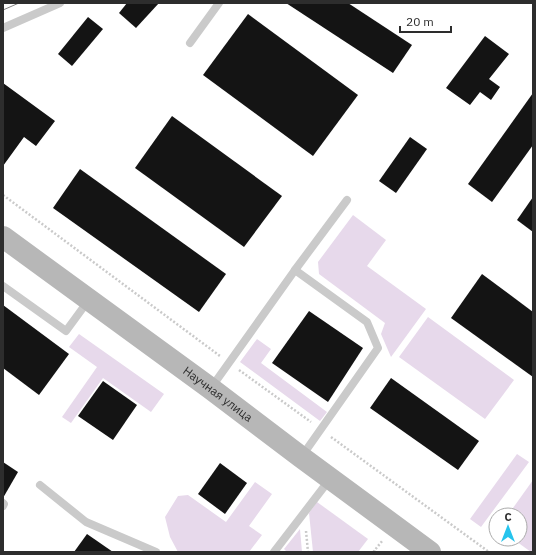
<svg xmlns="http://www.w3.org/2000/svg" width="536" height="555" viewBox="0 0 536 555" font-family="'IBM Plex Sans',sans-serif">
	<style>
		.green { fill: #e7d9eb }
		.building { fill: #141414 }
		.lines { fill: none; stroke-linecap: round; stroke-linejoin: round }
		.path { stroke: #cacaca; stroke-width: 2.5; stroke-dasharray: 2 2; stroke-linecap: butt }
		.lane { stroke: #cacaca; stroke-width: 8 }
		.secondary { stroke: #b7b7b7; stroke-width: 22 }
		.tram { stroke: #828282; stroke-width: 1 }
		.labels { text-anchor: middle; stroke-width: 4; stroke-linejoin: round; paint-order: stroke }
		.street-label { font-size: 12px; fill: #2d2d2d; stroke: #fff }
	</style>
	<rect width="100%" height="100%" fill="#fff"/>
	<!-- green -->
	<g class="green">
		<path d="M353,215L386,240L367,266L426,309L391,357L381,334L385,323L319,274L318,262Z"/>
		<path d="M428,317L514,380L485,419L399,357Z"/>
		<path d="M79,334L164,394L151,412L103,378L71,423L62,417L97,367L69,347Z"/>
		<path d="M257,339L271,349L261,363L327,412L320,421L240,362Z"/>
		<path d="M517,454L529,462L481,527L470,519Z"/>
		<path d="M533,480V552H531L513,539H520V515H508Z"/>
		<path d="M255,482L272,494L249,526L262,535L249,552H178L170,537L165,517L178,496L188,495L226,522Z"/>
		<path d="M317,502L368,539L358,552H313L309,513Z"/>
		<path d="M300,529L302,552H287L284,549Z"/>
	</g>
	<!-- building -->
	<g class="building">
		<path d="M127,3H159L136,28L119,13Z"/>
		<path d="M286,3H348L412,45L393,73Z"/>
		<path d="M248,14L358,95L313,156L203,75Z"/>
		<path d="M88,17L103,29L72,66L58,54Z"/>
		<path d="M485,36L509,54L489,79L500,87L491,100L480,92L470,105L446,88Z"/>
		<path d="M3,83L55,121L36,146L24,137L3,166Z"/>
		<path d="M533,93V145L492,202L468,184Z"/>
		<path d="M172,116L282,196L244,247L135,168Z"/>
		<path d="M410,137L427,149L396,193L379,181Z"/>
		<path d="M80,169L226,274L199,312L53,208Z"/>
		<path d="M533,197V232L517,220Z"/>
		<path d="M482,274L533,312V377L451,318Z"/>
		<path d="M3,305L69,354L39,395L3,368Z"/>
		<path d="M309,311L363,348L328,402L272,363Z"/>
		<path d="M391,378L479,441L458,470L370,408Z"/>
		<path d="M103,381L137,405L113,440L78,416Z"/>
		<path d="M3,462L18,472L3,498Z"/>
		<path d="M220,463L247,483L225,514L198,494Z"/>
		<path d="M87,534L113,552H74Z"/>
	</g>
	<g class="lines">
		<!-- path -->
		<g class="path">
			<path d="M3,195L220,356"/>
			<path d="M239,370L311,422"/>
			<path d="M331,437L489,552"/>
			<path d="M306,531L308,552"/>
			<path d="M375,552L374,551L383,540"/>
		</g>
		<!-- lane -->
		<g class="lane">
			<path d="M3,28L60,3"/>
			<path d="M190,43L219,3"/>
			<path d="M295,270L347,200"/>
			<path d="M3,286L66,331L88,301"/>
			<path d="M211,388L295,270L367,322L378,348L302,456"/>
			<path d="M40,485L86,522L156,552"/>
			<path d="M3,503L4,504L3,506"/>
			<path d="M274,552L330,479"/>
		</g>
		<!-- secondary -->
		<path class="secondary" id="s1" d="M3,237L210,388L301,457L430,552"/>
		<!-- tram -->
		<path class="tram" d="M3,10L19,3"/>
	</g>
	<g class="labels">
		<!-- street labels -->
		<g class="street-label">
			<text dy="4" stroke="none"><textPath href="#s1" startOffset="266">Научная улица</textPath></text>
		</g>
	</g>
	<!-- border -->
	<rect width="536" height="555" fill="none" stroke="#2d2d2d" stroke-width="8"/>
	<!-- north arrow -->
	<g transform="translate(508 527)"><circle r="19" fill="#ffffff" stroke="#ababab"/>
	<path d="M0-3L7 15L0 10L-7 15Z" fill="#26c4ed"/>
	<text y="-6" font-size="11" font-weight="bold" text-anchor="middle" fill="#2d2d2d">С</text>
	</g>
	<!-- scale -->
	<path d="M400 26v6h51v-6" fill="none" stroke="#2d2d2d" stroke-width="2"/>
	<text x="406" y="26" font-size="12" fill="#2d2d2d" stroke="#ffffff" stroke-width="3" paint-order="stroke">20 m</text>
</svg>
